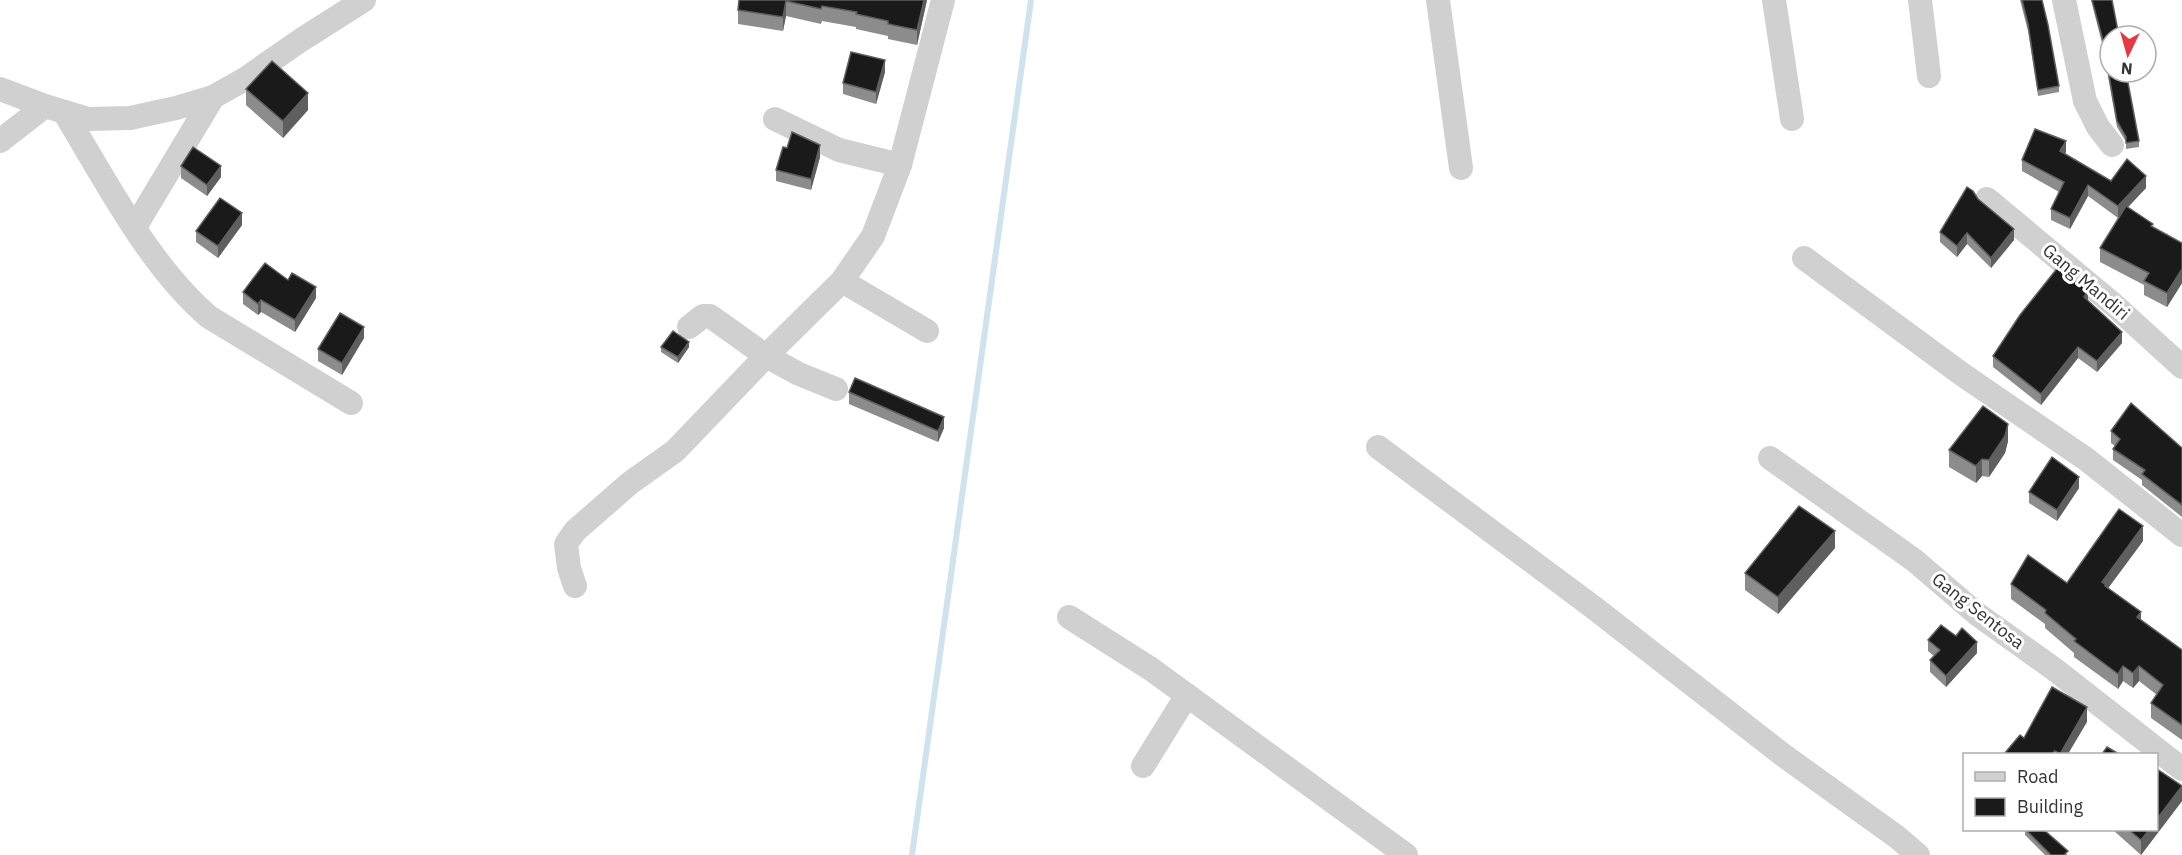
<svg xmlns="http://www.w3.org/2000/svg" width="2182" height="855" viewBox="0 0 2182 855" font-family="'IBM Plex Sans',sans-serif">
	<style>
		.lines { fill: none; stroke-linecap: round; stroke-linejoin: round }
		.stream { stroke: #cfe2ee; stroke-width: 6 }
		.minor { stroke: #d0d0d0; stroke-width: 24 }
		.wall { fill: #8c8c8c }
		.shaded-wall { fill: #5f5f5f }
		.building { fill: #1a1a1a; stroke: #5f5f5f; stroke-width: 1.5 }
		.labels { text-anchor: middle; stroke-width: 6; stroke-linejoin: round; paint-order: stroke }
		.street-label { font-size: 18px; fill: #333; stroke: #fff }
	</style>
	<rect width="100%" height="100%" fill="#fff"/>
	<g class="lines">
		<!-- stream -->
		<path class="stream" d="M912,855L1031,0"/>
		<!-- minor -->
		<g class="minor">
			<path d="M1438,0L1461,168"/>
			<path d="M1774,0L1792,119"/>
			<path d="M1920,0L1929,76"/>
			<path d="M2064,0L2085,101L2098,127L2112,145"/>
			<path d="M0,89L45,106L88,119L130,118L176,108L213,97L245,79L301,40L364,0"/>
			<path d="M64,112C105,179 149,266 209,317L351,403"/>
			<path d="M775,119L839,150L900,165"/>
			<path d="M0,141L45,106"/>
			<path d="M1987,199L2114,305L2182,367"/>
			<path d="M135,227L213,97"/>
			<path d="M1804,258L1963,375L2086,459L2182,535"/>
			<path d="M842,281L927,331"/>
			<path d="M836,389L799,374L766,356L842,281L873,236L900,165L943,0"/>
			<path d="M1378,447L1593,607L1783,755L1897,837L1918,855"/>
			<path d="M1770,458L1914,560L1977,614L2054,669L2182,769"/>
			<path d="M575,586L569,568L566,544L575,531L630,483L675,451L766,356L710,316H703L689,327"/>
			<path d="M1069,617L1151,669L1406,855"/>
			<path d="M1143,766L1187,695"/>
		</g>
	</g>
	<!-- wall -->
	<g class="wall">
		<path d="M739,0H927L917,45L888,39V36L856,29V27L822,21L821,24L786,16L783,31L738,24V10Z"/>
		<path d="M2020,0H2042L2059,86V92L2038,96L2028,31Z"/>
		<path d="M2091,0H2112L2139,141V147L2126,149V142L2117,127L2106,65V59Z"/>
		<path d="M885,72L876,104L843,94V83Z"/>
		<path d="M246,89L308,110L283,138L246,105Z"/>
		<path d="M2066,152L2065,154L2111,181L2146,188L2127,207L2153,227L2182,243V283L2167,307L2144,295V285L2100,262V248L2120,215L2118,218L2088,196L2070,229L2051,220V209L2059,192L2022,171V160Z"/>
		<path d="M820,157L811,190L776,181V170Z"/>
		<path d="M181,166L221,177L207,196L181,178Z"/>
		<path d="M1978,199L2014,240L1991,268L1967,244L1957,257L1940,242V232Z"/>
		<path d="M242,225L218,258L196,242V231Z"/>
		<path d="M288,280L316,298L295,332L261,312L258,315L243,304V292Z"/>
		<path d="M2088,301L2122,343L2097,372L2078,358L2041,405L1993,367V356Z"/>
		<path d="M364,338L342,375L318,361V349Z"/>
		<path d="M661,347H689L678,363L661,352Z"/>
		<path d="M849,392L944,428L938,442L849,404Z"/>
		<path d="M2111,431L2182,448V517L2142,485V480L2113,460V449L2115,446L2111,443Z"/>
		<path d="M2008,441L2005,453L1989,477L1982,476L1976,483L1949,467V450Z"/>
		<path d="M2079,488L2057,521L2029,503V492Z"/>
		<path d="M2143,541L2108,588L2141,621L2182,650V740L2151,718V703L2157,695L2139,681L2133,688L2123,681L2118,689L2074,657V653L2045,628V624L2011,599V584L2067,583Z"/>
		<path d="M1835,548L1778,614L1745,590V573Z"/>
		<path d="M1928,640L1977,653L1946,687L1930,672V660L1934,656L1928,651Z"/>
		<path d="M2182,786V801L2141,855L2113,830H2157Z"/>
		<path d="M2025,830L2068,855H2045L2025,835Z"/>
	</g>
	<!-- shaded-wall -->
	<g class="shaded-wall">
		<path d="M924,0H927L917,45V30Z"/>
		<path d="M786,1V16L783,31V17Z"/>
		<path d="M885,60V72L876,104V92Z"/>
		<path d="M308,93V110L283,138V121Z"/>
		<path d="M2066,141V152L2060,163V151Z"/>
		<path d="M820,145V157L811,190V179Z"/>
		<path d="M221,166V177L207,196V185Z"/>
		<path d="M2146,176V188L2118,218V206Z"/>
		<path d="M2088,185V196L2070,229V218Z"/>
		<path d="M242,213V225L218,258V246Z"/>
		<path d="M2014,229V240L1991,268V258Z"/>
		<path d="M1967,233V244L1957,257V246Z"/>
		<path d="M2182,269V283L2167,307V293Z"/>
		<path d="M316,287V298L295,332V320Z"/>
		<path d="M2088,291V302L2084,297Z"/>
		<path d="M261,300V312L258,315V304Z"/>
		<path d="M364,327V338L342,375V363Z"/>
		<path d="M2122,332V343L2097,372V361Z"/>
		<path d="M689,342V347L678,363V357Z"/>
		<path d="M2078,347V358L2041,405V394Z"/>
		<path d="M944,417V428L938,442V431Z"/>
		<path d="M2008,424V441L2005,453L1989,477V460Z"/>
		<path d="M1982,459V476L1976,483V466Z"/>
		<path d="M2079,477V488L2057,521V510Z"/>
		<path d="M2143,526V541L2106,591L2102,582Z"/>
		<path d="M1835,531V548L1778,614V597Z"/>
		<path d="M2141,612V627L2137,617Z"/>
		<path d="M1977,642V653L1946,687V676Z"/>
		<path d="M2123,666V681L2118,689V674Z"/>
		<path d="M2139,666V681L2133,688V673Z"/>
		<path d="M2087,707V722L2068,754H2060Z"/>
		<path d="M2182,786V801L2141,855V840L2149,830H2157V819Z"/>
	</g>
	<!-- building -->
	<g class="building">
		<path d="M739,0H924L917,30L888,24V21L856,14L857,12L822,6L821,9L786,1L783,17L738,10Z"/>
		<path d="M2022,0H2042L2048,25L2059,86L2038,90L2028,24Z"/>
		<path d="M2092,0H2112L2119,36H2110V72H2126L2139,141L2126,143V137L2117,121L2106,59H2108Z"/>
		<path d="M851,52L885,60L876,92L843,83Z"/>
		<path d="M272,61L308,93L283,121L246,89Z"/>
		<path d="M2035,129L2066,141L2060,151L2111,181L2127,159L2146,176L2118,206L2088,185L2070,218L2051,209L2064,182L2022,160Z"/>
		<path d="M792,132L820,145L811,179L776,170L783,147L787,148Z"/>
		<path d="M193,147L221,166L207,185L181,166Z"/>
		<path d="M1967,187L1973,191L1978,199L2014,229L1991,258L1967,233L1957,246L1940,232Z"/>
		<path d="M220,198L242,213L218,246L196,231Z"/>
		<path d="M2126,206L2153,224L2151,226L2182,243V269L2167,293L2144,281L2149,273L2100,248Z"/>
		<path d="M265,263L288,280L292,273L316,287L295,320L261,300L258,304L243,292Z"/>
		<path d="M2059,266L2088,291L2084,297L2122,332L2097,361L2078,347L2041,394L1993,356L2020,315Z"/>
		<path d="M340,313L364,327L342,363L318,349Z"/>
		<path d="M673,331L689,342L678,357L661,347Z"/>
		<path d="M855,378L944,417L938,431L849,392Z"/>
		<path d="M2131,403L2182,448V505L2142,474L2145,470L2113,449L2120,439L2111,431Z"/>
		<path d="M1983,406L2008,424L2005,436L1989,460L1982,459L1976,466L1949,450Z"/>
		<path d="M2052,457L2079,477L2057,510L2029,492Z"/>
		<path d="M1799,506L1835,531L1778,597L1745,573Z"/>
		<path d="M2119,509L2143,526L2102,582L2106,585L2105,586L2141,612L2137,617L2182,650V725L2151,703L2163,685L2139,666L2133,673L2123,666L2118,674L2074,641L2076,639L2045,613L2046,610L2011,584L2028,555L2067,583Z"/>
		<path d="M1941,625L1956,636L1962,628L1977,642L1946,676L1930,660L1940,650L1928,640Z"/>
		<path d="M2052,687L2087,707L2060,754L2055,751L2052,754H2004L2020,735L2024,738Z"/>
		<path d="M2107,747L2119,754H2102Z"/>
		<path d="M2157,769L2182,786L2157,819Z"/>
		<path d="M2026,830H2044L2068,851L2064,855H2051Z"/>
		<path d="M2129,830H2149L2141,840Z"/>
	</g>
	<g class="labels">
		<!-- street labels -->
		<g class="street-label">
			<text transform="translate(2086 282) rotate(40)" y="6">Gang Mandiri</text>
			<text transform="translate(1978 611) rotate(38)" y="6">Gang Sentosa</text>
		</g>
	</g>
	<!-- legend -->
	<rect x="1963" y="753" width="195" height="78" fill="#ffffff" stroke="#adadad" stroke-width="1.5"/>
	<rect x="1975" y="772" width="30" height="9" fill="#d0d0d0" stroke="#adadad" stroke-width="1.5"/>
	<text x="2017" y="783" font-size="18" fill="#333333">Road</text>
	<rect x="1975" y="798" width="30" height="18" fill="#1a1a1a" stroke="#adadad" stroke-width="1.5"/>
	<text x="2017" y="813" font-size="18" fill="#333333">Building</text>
	<!-- north arrow -->
	<g transform="translate(2128 54) rotate(185)"><circle r="28" fill="#ffffff" stroke="#adadad" stroke-width="1.5"/>
	<path d="M0-4.5L10 22L0 15L-10 22Z" fill="#e63946"/>
	<text y="-9" font-size="16" font-weight="bold" text-anchor="middle" fill="#333333">N</text>
	</g>
</svg>
